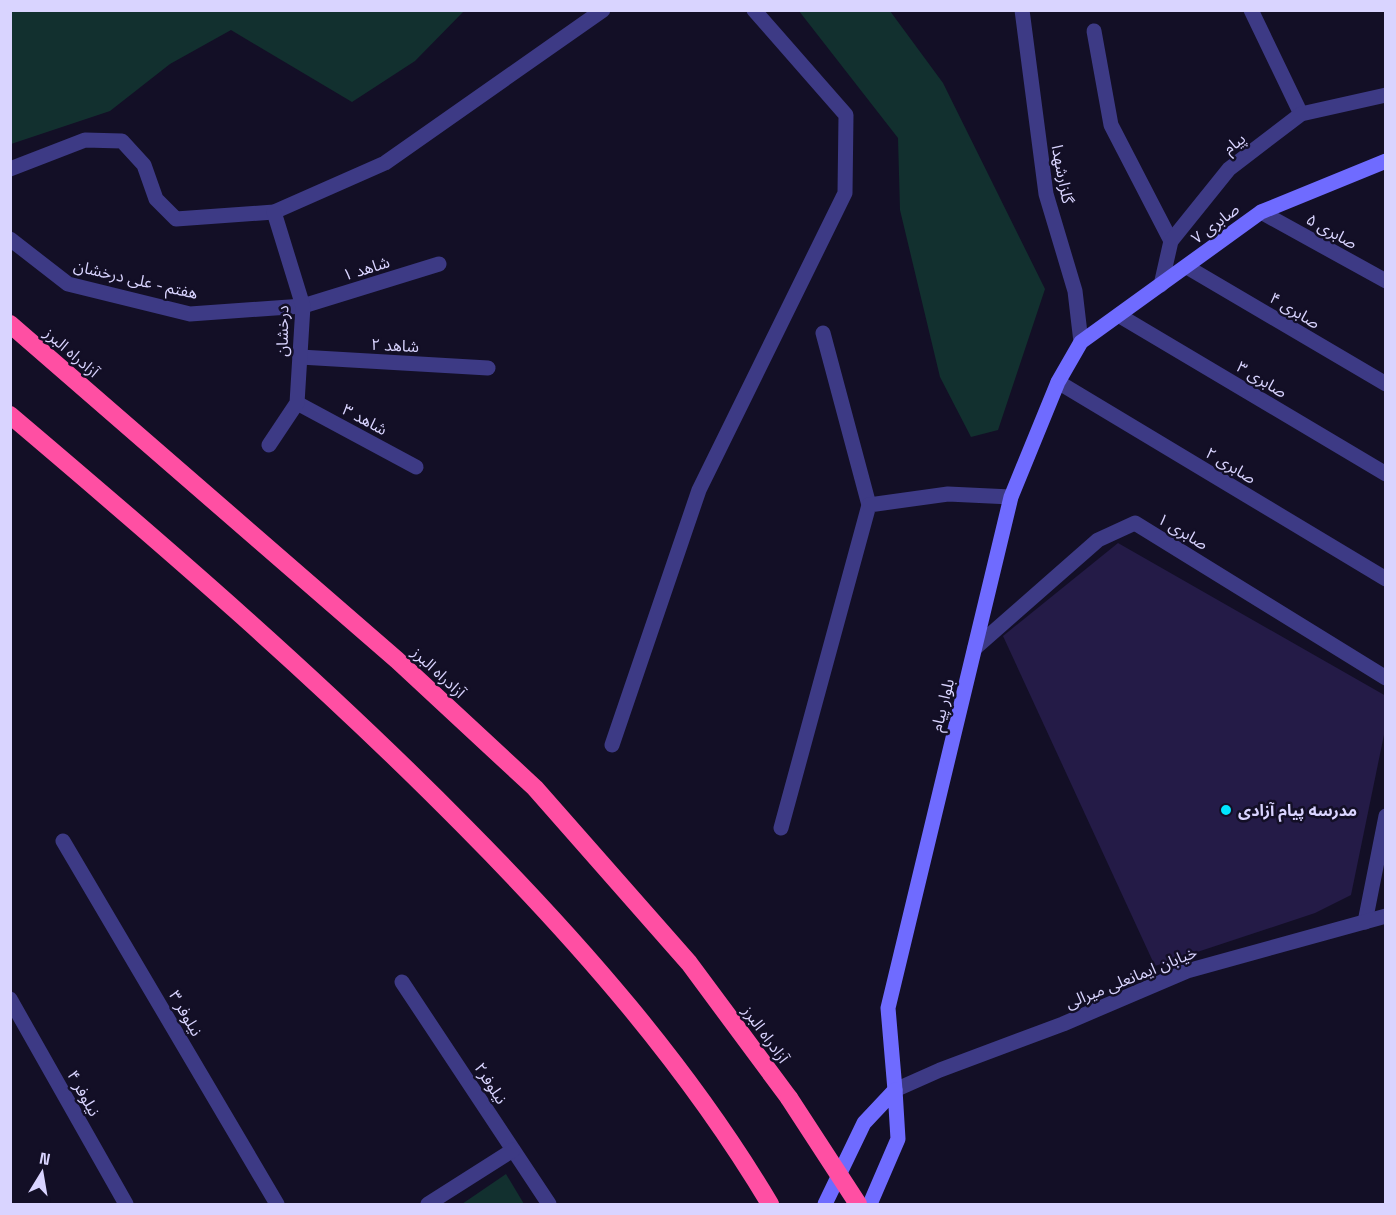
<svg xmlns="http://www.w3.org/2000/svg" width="1396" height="1215" viewBox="0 0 1396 1215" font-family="'Space Grotesk','Noto Sans Arabic',sans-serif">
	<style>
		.green { fill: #12302f }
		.building { fill: #241b47 }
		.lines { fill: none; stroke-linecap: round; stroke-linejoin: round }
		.street { stroke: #3d3a85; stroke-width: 15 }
		.secondary { stroke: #6f6bff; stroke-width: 15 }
		.highway { stroke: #ff4fa3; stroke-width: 18 }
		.highway-bridge { stroke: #ff4fa3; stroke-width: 18 }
		.poi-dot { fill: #00e5ff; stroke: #130f26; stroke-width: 2 }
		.labels { text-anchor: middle; stroke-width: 5; stroke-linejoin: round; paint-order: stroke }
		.street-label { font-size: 16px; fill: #d9d4ff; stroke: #130f26 }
		.poi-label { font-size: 16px; font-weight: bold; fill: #d9d4ff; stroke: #130f26; text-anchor: start }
	</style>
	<rect width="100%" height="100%" fill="#130f26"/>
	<!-- green -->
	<g class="green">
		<path d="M10,11L11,10L464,11L415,61L352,102L231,30L170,64L110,111L11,144Z"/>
		<path d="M799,11H890L943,83L1045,289L998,430L971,437L940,377L900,210L898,138Z"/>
		<path d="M506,1174L524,1204H462Z"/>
	</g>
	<!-- building -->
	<path class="building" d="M1118,543L1386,696V725L1351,895L1315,913L1155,966L1003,636Z"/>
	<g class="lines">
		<!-- street -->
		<g class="street">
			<path d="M1022,10L1046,194L1075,291L1081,342"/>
			<path d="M1251,10L1301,114"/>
			<path d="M1094,31L1111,125L1171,241"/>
			<path d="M10,169L85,140L122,141L144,165L156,199L176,219L274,212L385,163L603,10"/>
			<path d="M1261,212L1386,281"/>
			<path d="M10,239L68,284L190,314L303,306L439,264"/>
			<path d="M1187,267L1386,384"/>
			<path d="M1161,285L1171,241L1229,169L1301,114L1386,95"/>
			<path d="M1120,316L1386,474"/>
			<path d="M823,333L869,505"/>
			<path d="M300,357L488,368"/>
			<path d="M1058,382L1386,579"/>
			<path d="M297,403L416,467"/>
			<path d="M269,445L297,403L303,306L274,212"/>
			<path d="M975,648L1098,540L1135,523L1386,678"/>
			<path d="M612,745L699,490L845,193L846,115L754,10"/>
			<path d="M781,828L869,505L948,494L1011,497"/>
			<path d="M63,841L277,1204"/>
			<path d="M1365,922L1386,816"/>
			<path d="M402,982L549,1204"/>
			<path d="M10,999L126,1204"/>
			<path d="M895,1090L940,1070L1063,1024L1187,971L1386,916"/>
			<path d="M428,1204L513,1150"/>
		</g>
		<!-- secondary -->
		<g class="secondary">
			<path d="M895,1090L888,1008L1011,497L1058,382L1081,342L1261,212L1386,161"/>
			<path d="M825,1204L864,1123L895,1090L898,1139L870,1204"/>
		</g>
		<!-- highway -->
		<g class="highway">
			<path d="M10,324L397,660L535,788L689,963L789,1098"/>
			<path d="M10,415C167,548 321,681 465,827C579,942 687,1065 770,1204"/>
		</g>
		<!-- highway-bridge -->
		<path class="highway-bridge" d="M789,1098L858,1204"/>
	</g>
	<!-- markers -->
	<circle class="poi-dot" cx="1226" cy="810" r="6"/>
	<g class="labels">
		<!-- street labels -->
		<g class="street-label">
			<text transform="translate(1234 143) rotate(-38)" y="6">پیام</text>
			<text transform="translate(1063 174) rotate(79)" y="6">گلزارشهدا</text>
			<text transform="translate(1215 223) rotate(-37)" y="6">صابری ۷</text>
			<text transform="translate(1332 231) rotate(29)" y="6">صابری ۵</text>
			<text transform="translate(366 268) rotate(-17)" y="6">شاهد ۱</text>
			<text transform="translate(136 279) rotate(13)" y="6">هفتم - علی درخشان</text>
			<text transform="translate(1295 310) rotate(31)" y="6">صابری ۴</text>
			<text transform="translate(282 331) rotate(-89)" y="6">درخشان</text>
			<text transform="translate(395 345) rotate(3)" y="6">شاهد ۲</text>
			<text transform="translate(72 352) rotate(41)" y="6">آزادراه البرز</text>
			<text transform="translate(1262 379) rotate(31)" y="6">صابری ۳</text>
			<text transform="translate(365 419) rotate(28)" y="6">شاهد ۳</text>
			<text transform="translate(1231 465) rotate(31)" y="6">صابری ۲</text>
			<text transform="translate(1183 531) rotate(31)" y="6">صابری ۱</text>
			<text transform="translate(439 672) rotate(43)" y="6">آزادراه البرز</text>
			<text transform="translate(942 705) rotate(-76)" y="6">بلوار پیام</text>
			<text transform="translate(1131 977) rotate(-22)" y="6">خیابان ایمانعلی میرالی</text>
			<text transform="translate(186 1013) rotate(60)" y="6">نیلوفر ۳</text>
			<text transform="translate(766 1034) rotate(54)" y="6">آزادراه البرز</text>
			<text transform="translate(491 1083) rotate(57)" y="6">۲نیلوفر</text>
			<text transform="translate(84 1093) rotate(61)" y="6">نیلوفر ۴</text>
		</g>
		<!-- poi labels -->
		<g class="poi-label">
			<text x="1238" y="816">مدرسه پیام آزادی</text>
		</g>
	</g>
	<!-- border -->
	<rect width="1396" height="1215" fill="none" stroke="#d9d4ff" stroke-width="24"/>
	<!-- north arrow -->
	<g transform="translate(42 1173) rotate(11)" stroke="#130f26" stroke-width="4.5" paint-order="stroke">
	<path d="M0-4.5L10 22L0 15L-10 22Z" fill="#d9d4ff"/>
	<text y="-9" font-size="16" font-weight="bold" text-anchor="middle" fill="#d9d4ff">N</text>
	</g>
</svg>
